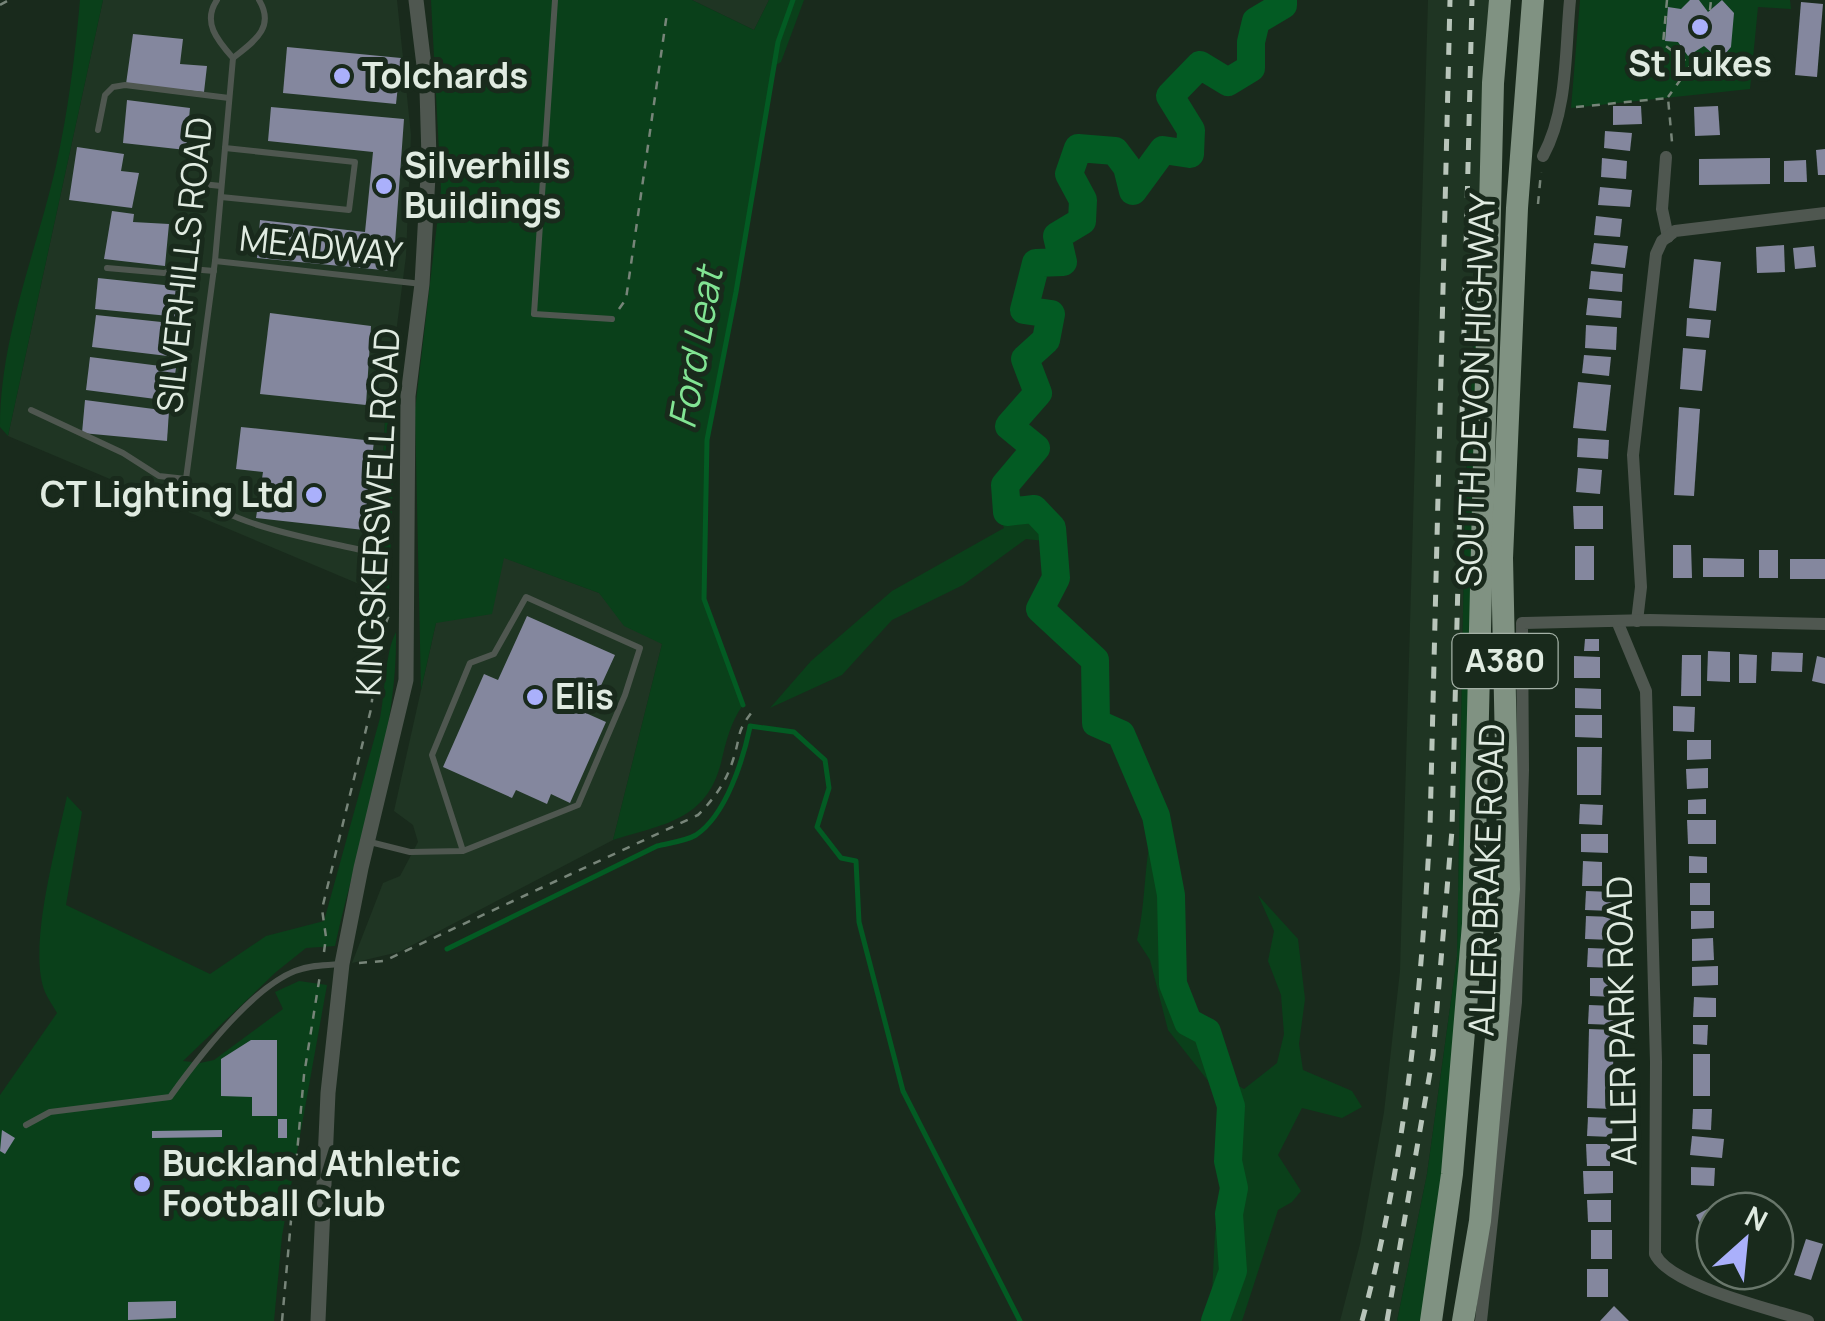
<svg xmlns="http://www.w3.org/2000/svg" width="1825" height="1321" viewBox="0 0 1825 1321" font-family="Manrope,sans-serif">
	<style>
		.built { fill: #1f3523 }
		.green { fill: #0a401a }
		.lines { fill: none; stroke-linecap: round; stroke-linejoin: round }
		.stream { stroke: #035b23; stroke-width: 5 }
		.river { stroke: #035b23; stroke-width: 28 }
		.building { fill: #84879e }
		.path { stroke: #778579; stroke-width: 2.5; stroke-dasharray: 8 8; stroke-linecap: butt }
		.service { stroke: #4f5750; stroke-width: 6 }
		.minor { stroke: #4f5750; stroke-width: 12 }
		.tertiary { stroke: #4f5750; stroke-width: 15 }
		.trunk { stroke: #809282; stroke-width: 22 }
		.rail { stroke: #b8c5ba; stroke-width: 5; stroke-dasharray: 12 12; stroke-linecap: butt }
		.poi-dot { fill: #aab0fb; stroke: #192a1c; stroke-width: 4 }
		.labels { text-anchor: middle; stroke-width: 10; stroke-linejoin: round; paint-order: stroke }
		.shield { fill: #192a1c; stroke: #a4b1a6; stroke-width: 2.5 }
		.shield-label { font-size: 32px; font-weight: bold; fill: #e0ebe1 }
		.poi-label { font-size: 35px; font-weight: bold; fill: #e0ebe1; stroke: #192a1c; text-anchor: start }
		.street-label { font-size: 35px; fill: #e0ebe1; stroke: #192a1c }
		.water-label { font-size: 38px; font-style: italic; fill: #81e493; stroke: #192a1c }
	</style>
	<rect width="100%" height="100%" fill="#192a1c"/>
	<!-- built -->
	<g class="built">
		<path d="M103,0H397L411,135L406,256L385,418L378,592L8,436Z"/>
		<path d="M692,0H769L754,30Z"/>
		<path d="M1428,0H1490L1465,498L1457,957L1427,1174L1397,1321H1340L1360,1244L1384,1112L1400,971Z"/>
		<path d="M503,557L599,593L662,644L613,840L399,952L352,963L383,883L400,876L418,842L413,825L394,811L436,623Z"/>
	</g>
	<!-- green -->
	<g class="green">
		<path d="M80,0H103L8,436L0,427C0,337 36,253 56,166C68,112 75,56 80,0Z"/>
		<path d="M431,0H692L754,30L769,0H804L781,62L774,66L736,292L707,440L704,599L743,705C730,723 726,742 721,763C706,821 663,824 613,840L662,644L624,626L599,593L504,558L492,614L436,623L421,690L415,410L441,190Z"/>
		<path d="M1580,0H1790L1791,9L1758,7L1750,89L1571,108Z"/>
		<path d="M1477,286L1476,898L1425,1321H1397L1427,1174L1457,957L1465,498Z"/>
		<path d="M385,418L395,426L389,592H378Z"/>
		<path d="M1005,485C1027,504 1040,498 1059,524L1053,542L1026,539L963,585L892,620L842,675L770,708L811,661L892,591L1004,528L994,505Z"/>
		<path d="M396,632C398,735 357,845 335,946L306,948L276,972L183,1061L200,1063L214,1060L283,1009L275,992L299,981L327,985L282,1236L274,1321H0V1095L57,1013C53,1006 48,999 45,992C27,948 57,844 67,796L82,812L66,905L210,974L266,936L324,921L380,718C385,693 385,652 396,632Z"/>
		<path d="M1156,816L1171,895L1173,984L1188,1022L1204,1036L1225,1078L1244,1089L1277,1063L1284,1034L1281,995L1268,961L1274,931L1258,895L1298,939L1305,999L1299,1044L1303,1070L1352,1091L1362,1107L1342,1118L1302,1108L1278,1155L1301,1191L1292,1202L1278,1210L1242,1321H1205L1212,1293L1215,1233L1227,1178L1220,1096L1168,1030L1150,960L1137,940C1147,899 1143,857 1156,816Z"/>
	</g>
	<g class="lines">
		<!-- stream -->
		<g class="stream">
			<path d="M743,705L704,599L707,440L736,292L778,42L793,0"/>
			<path d="M750,726L794,732L825,760L829,788L817,827L841,858L856,861L859,922L903,1091L1020,1321"/>
			<path d="M447,949L657,846C669,843 686,841 696,835C726,815 743,760 750,727"/>
		</g>
		<!-- river -->
		<path class="river" d="M1215,1321L1233,1271L1229,1214L1234,1188L1228,1161L1231,1106L1207,1032L1188,1022L1173,984L1171,895L1156,816L1121,734L1096,723L1095,660L1040,609L1056,578L1052,528L1034,509L1007,512L1005,485L1036,448L1009,426L1038,393L1025,359L1046,340L1051,314L1024,310L1036,263L1063,262L1057,236L1082,221L1083,200L1069,174L1078,148L1115,151L1127,167L1133,191L1163,150L1190,154L1191,130L1170,96L1200,65L1228,82L1251,68V42L1256,21L1283,5V0"/>
	</g>
	<!-- building -->
	<g class="building">
		<path d="M1690,0H1699L1708,12L1722,0L1734,13L1731,47L1720,60L1704,46L1688,56L1678,42L1665,41L1668,7L1681,9Z"/>
		<path d="M1801,2L1823,4L1817,77L1795,75Z"/>
		<path d="M133,34L183,39L180,64L207,66L204,92L126,84Z"/>
		<path d="M287,47L401,58L396,104L283,93Z"/>
		<path d="M127,100L190,108L186,150L123,143Z"/>
		<path d="M1613,106H1641L1642,124L1613,125Z"/>
		<path d="M1718,106L1720,135L1695,136L1694,107Z"/>
		<path d="M271,107L404,119L393,271L257,258L260,220L365,232L373,152L268,141Z"/>
		<path d="M1605,131L1632,133L1630,151L1604,148Z"/>
		<path d="M77,147L124,154L121,171L139,173L132,208L69,200Z"/>
		<path d="M1825,149V175H1818L1816,150Z"/>
		<path d="M1602,158L1627,161L1626,179L1601,177Z"/>
		<path d="M1770,158V184L1699,185V159Z"/>
		<path d="M1806,160L1807,182H1784V161Z"/>
		<path d="M1600,187L1632,190L1630,207L1598,205Z"/>
		<path d="M112,211L134,214L133,222L169,224L165,266L104,259Z"/>
		<path d="M1596,216L1622,219L1620,237L1594,235Z"/>
		<path d="M1594,243L1628,246L1625,268L1591,264Z"/>
		<path d="M1784,245L1785,272L1757,273L1756,247Z"/>
		<path d="M1814,246L1816,267L1795,269L1793,248Z"/>
		<path d="M1694,259L1721,262L1716,311L1689,308Z"/>
		<path d="M1591,271L1623,274L1622,292L1589,289Z"/>
		<path d="M98,278L183,287L180,317L95,309Z"/>
		<path d="M1588,298L1622,301L1621,318L1586,315Z"/>
		<path d="M270,313L371,326L366,405L260,394Z"/>
		<path d="M96,315L180,324L176,357L92,347Z"/>
		<path d="M1687,318L1711,320L1709,338L1686,336Z"/>
		<path d="M1586,325L1617,327L1616,350L1585,348Z"/>
		<path d="M1683,348L1706,350L1702,391L1680,389Z"/>
		<path d="M1584,355L1611,357L1609,376L1582,373Z"/>
		<path d="M90,357L176,368L171,401L86,390Z"/>
		<path d="M1578,382L1611,385L1606,431L1573,428Z"/>
		<path d="M85,400L169,411L167,441L82,433Z"/>
		<path d="M1679,407L1700,409L1694,496L1674,495Z"/>
		<path d="M241,427L374,441L364,530L256,518L263,472L236,469Z"/>
		<path d="M1578,438L1609,440L1608,459L1577,457Z"/>
		<path d="M1578,468L1602,470L1600,494L1576,492Z"/>
		<path d="M1573,506H1603V529H1574Z"/>
		<path d="M1673,545H1691L1692,578H1673Z"/>
		<rect x="1575" y="546" width="19" height="34"/>
		<rect x="1759" y="550" width="19" height="28"/>
		<path d="M1703,558L1744,559V577H1703Z"/>
		<rect x="1790" y="559" width="35" height="20"/>
		<path d="M527,616L615,655L588,714L606,722L570,803L551,794L547,804L516,790L512,798L443,767L484,674L498,680Z"/>
		<path d="M1585,639H1599V651H1584Z"/>
		<path d="M1708,651L1730,652V682L1707,681Z"/>
		<path d="M1772,652L1803,653L1802,672L1771,671Z"/>
		<path d="M1739,654L1757,655L1756,683H1739Z"/>
		<path d="M1682,655H1701V696H1681Z"/>
		<path d="M1574,656L1600,657V678H1574Z"/>
		<path d="M1817,656L1825,658V684L1812,681Z"/>
		<path d="M1575,688L1601,689V709L1575,708Z"/>
		<path d="M1673,706L1695,707L1694,732L1673,731Z"/>
		<path d="M1575,715H1602V738L1575,737Z"/>
		<path d="M1687,740H1711V759L1687,760Z"/>
		<path d="M1577,747H1602L1601,795H1577Z"/>
		<path d="M1708,768V788L1687,789L1686,769Z"/>
		<path d="M1706,799V814H1688V800Z"/>
		<path d="M1580,804L1603,805L1602,825L1579,824Z"/>
		<path d="M1687,820H1716V844H1688Z"/>
		<path d="M1581,834H1608V853L1581,852Z"/>
		<path d="M1689,856L1707,857V873H1689Z"/>
		<path d="M1583,861L1602,862V886H1582Z"/>
		<rect x="1690" y="883" width="20" height="22"/>
		<path d="M1586,891L1612,892V911L1585,910Z"/>
		<path d="M1691,911H1714V928L1691,929Z"/>
		<path d="M1586,916L1613,917L1612,940L1585,939Z"/>
		<path d="M1713,938L1714,960L1692,961V939Z"/>
		<path d="M1588,948L1615,949L1614,968L1587,967Z"/>
		<path d="M1718,966V985L1692,986V967Z"/>
		<path d="M1590,978H1616L1615,997L1590,996Z"/>
		<path d="M1694,997L1716,998V1017H1693Z"/>
		<path d="M1589,1005L1615,1006V1025L1588,1024Z"/>
		<path d="M1693,1025H1708L1707,1045L1693,1044Z"/>
		<path d="M1589,1029L1614,1030L1612,1109L1587,1108Z"/>
		<path d="M251,1040H277V1116H252V1097L221,1096V1059Z"/>
		<rect x="1693" y="1054" width="17" height="42"/>
		<path d="M1693,1109H1712L1711,1130L1692,1129Z"/>
		<path d="M1588,1117L1613,1118L1612,1137L1587,1136Z"/>
		<rect x="278" y="1119" width="9" height="19"/>
		<path d="M2,1130L15,1138L5,1154L0,1151Z"/>
		<path d="M222,1130V1137L152,1138V1131Z"/>
		<path d="M1692,1136L1724,1139L1722,1158L1690,1155Z"/>
		<path d="M1586,1144H1610V1166H1587Z"/>
		<path d="M1691,1167L1715,1168L1714,1186L1691,1185Z"/>
		<path d="M1583,1171H1613V1193L1584,1194Z"/>
		<path d="M1587,1200H1611V1222H1588Z"/>
		<path d="M1715,1205L1718,1211H1715V1235L1708,1239L1696,1215Z"/>
		<rect x="1591" y="1230" width="21" height="29"/>
		<path d="M1776,1238L1793,1244L1784,1271L1775,1268Z"/>
		<path d="M1806,1239L1823,1244L1811,1280L1794,1275Z"/>
		<rect x="1587" y="1269" width="21" height="28"/>
		<path d="M176,1301V1318L128,1320V1302Z"/>
		<path d="M1614,1306L1629,1321H1600Z"/>
	</g>
	<g class="lines">
		<!-- path -->
		<g class="path">
			<path d="M1667,0L1663,44L1691,65L1668,97"/>
			<path d="M0,5L9,0"/>
			<path d="M1710,10L1711,0"/>
			<path d="M1576,107L1668,98L1672,142"/>
			<path d="M1538,204L1541,172"/>
			<path d="M619,309L626,299L667,13"/>
			<path d="M324,952L326,937L322,909L371,709L379,640L391,610"/>
			<path d="M359,963L384,961L698,815C714,799 726,782 733,760C742,732 735,733 755,708"/>
			<path d="M282,1321L304,1075L320,975"/>
		</g>
		<!-- service -->
		<g class="service">
			<path d="M555,0L534,314L612,319"/>
			<path d="M233,58C253,42 276,28 259,0"/>
			<path d="M98,130L105,95L113,87L125,85L229,98"/>
			<path d="M202,184L221,186"/>
			<path d="M221,197L349,210L355,162L225,148"/>
			<path d="M215,261L422,284"/>
			<path d="M107,268L164,273L179,268L214,271"/>
			<path d="M31,410L123,453L159,476L186,479L215,261L233,58C217,40 202,22 217,0"/>
			<path d="M186,479C211,526 319,539 369,552"/>
			<path d="M370,842L410,852L463,851L578,805L625,695L640,648L526,597L494,654L470,663L432,755L463,851"/>
			<path d="M26,1125L50,1112L170,1097C198,1058 250,989 295,971C310,965 326,965 341,964"/>
		</g>
		<!-- minor -->
		<g class="minor">
			<path d="M1543,156C1568,110 1565,51 1570,0"/>
			<path d="M1666,157L1662,209L1668,237"/>
			<path d="M1617,621L1646,691L1656,1062L1655,1254C1670,1286 1772,1309 1808,1321"/>
			<path d="M1637,621L1641,587L1633,455L1656,254L1662,241L1675,231L1825,213"/>
			<path d="M1481,1321L1516,1002L1523,770L1522,623L1650,620L1825,624"/>
		</g>
		<!-- tertiary -->
		<path class="tertiary" d="M318,1321L328,1093L342,964L361,868L406,680L408,396L422,284L429,158L427,90L416,0"/>
		<!-- trunk -->
		<g class="trunk">
			<path d="M1431,1321L1452,1174L1473,924L1493,83L1500,0"/>
			<path d="M1463,1321L1480,1221L1509,889L1502,558L1517,208L1533,0"/>
		</g>
		<!-- rail -->
		<g class="rail">
			<path d="M1362,1321C1406,1160 1421,994 1430,828L1450,0"/>
			<path d="M1387,1321L1433,1055L1452,830L1472,0"/>
		</g>
	</g>
	<!-- markers -->
	<g class="poi-dot">
		<circle cx="1700" cy="27" r="10"/>
		<circle cx="342" cy="76" r="10"/>
		<circle cx="384" cy="186" r="10"/>
		<circle cx="314" cy="495" r="10"/>
		<circle cx="535" cy="697" r="10"/>
		<circle cx="142" cy="1184" r="10"/>
	</g>
	<g class="labels">
		<!-- shield labels -->
		<rect class="shield" x="1452.5" y="634" width="105" height="54" rx="8"/>
		<g class="shield-label">
			<text x="1505" y="672">A380</text>
		</g>
		<!-- poi labels -->
		<g class="poi-label">
			<text x="1700" y="76" text-anchor="middle">St Lukes</text>
			<text x="362" y="88">Tolchards</text>
			<text x="404" y="178">Silverhills<tspan x="404" dy="40">Buildings</tspan></text>
			<text x="294" y="507" text-anchor="end">CT Lighting Ltd</text>
			<text x="555" y="709">Elis</text>
			<text x="162" y="1176">Buckland Athletic<tspan x="162" dy="40">Football Club</tspan></text>
		</g>
		<!-- street labels -->
		<g class="street-label">
			<text transform="translate(321 247) rotate(6)" y="12">MEADWAY</text>
			<text transform="translate(185 265) rotate(-84)" y="12">SILVERHILLS ROAD</text>
			<text transform="translate(1476 390) rotate(-88)" y="12">SOUTH DEVON HIGHWAY</text>
			<text transform="translate(378 512) rotate(-87)" y="12">KINGSKERSWELL ROAD</text>
			<text transform="translate(1487 880) rotate(-88)" y="12">ALLER BRAKE ROAD</text>
			<text transform="translate(1622 1021) rotate(-91)" y="12">ALLER PARK ROAD</text>
		</g>
		<!-- water labels -->
		<g class="water-label">
			<text transform="translate(696 348) rotate(-80)" y="13">Ford Leat</text>
		</g>
	</g>
	<!-- north arrow -->
	<g transform="translate(1745 1241) rotate(27)"><circle r="48" fill="#192a1c" stroke="#69776b" stroke-width="2.5"/>
	<path d="M0-8L18 38L0 25L-18 38Z" fill="#aab0fb"/>
	<text y="-15" font-size="28" font-weight="bold" text-anchor="middle" fill="#e0ebe1">N</text>
	</g>
</svg>
